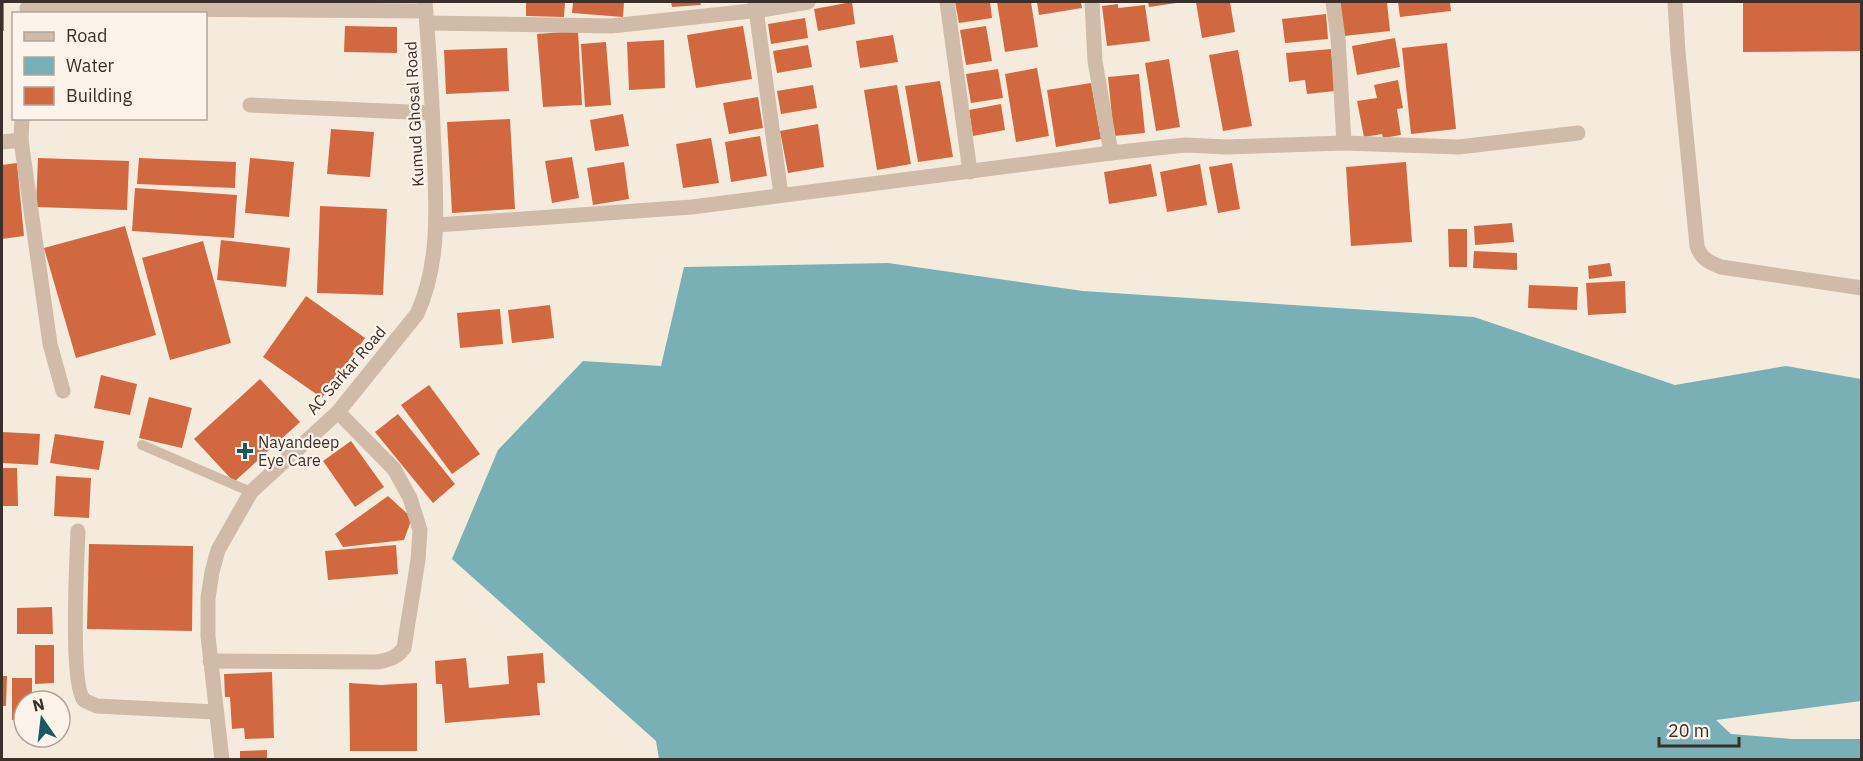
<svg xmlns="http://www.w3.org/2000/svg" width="1863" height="761" viewBox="0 0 1863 761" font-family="'IBM Plex Sans',sans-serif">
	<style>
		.water { fill: #79b0b5 }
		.building { fill: #d1683f }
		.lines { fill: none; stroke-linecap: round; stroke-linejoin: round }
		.service { stroke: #cfbba7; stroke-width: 10 }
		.minor { stroke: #cfbba7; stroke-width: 15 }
		.tertiary { stroke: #cfbba7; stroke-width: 15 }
		.poi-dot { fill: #195961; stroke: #fcf4ea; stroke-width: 2 }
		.labels { text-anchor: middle; stroke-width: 4.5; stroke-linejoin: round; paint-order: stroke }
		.street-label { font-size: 16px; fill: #3b2f29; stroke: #fcf4ea }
		.poi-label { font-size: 16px; fill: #3b2f29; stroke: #fcf4ea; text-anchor: start }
	</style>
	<rect width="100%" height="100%" fill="#f5ebdd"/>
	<!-- water -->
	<path class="water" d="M888,263L1083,291L1474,317L1675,385L1786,366L1861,379V701L1716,720L1731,734L1792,739H1861V759H659L656,741L452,559L498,450L583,361L661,366L684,267Z"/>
	<!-- building -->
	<g class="building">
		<rect x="2" y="2" width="2" height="29"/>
		<path d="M526,2H565L564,17L526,16Z"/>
		<path d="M573,2H624L623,17L572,13Z"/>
		<path d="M671,2H700L701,5L672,7Z"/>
		<path d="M852,2L855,24L818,31L814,9Z"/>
		<path d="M955,2H990L992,18L959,23Z"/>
		<path d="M997,2H1031L1038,47L1005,52Z"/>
		<path d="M1037,2H1081L1082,8L1039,15Z"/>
		<path d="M1148,2H1176V3L1149,7Z"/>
		<path d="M1196,2H1230L1235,32L1202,38Z"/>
		<path d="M1340,2H1387L1390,31L1344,36Z"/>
		<path d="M1398,2H1450L1451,11L1400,17Z"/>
		<path d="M1743,2H1862V51L1743,52Z"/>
		<path d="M1118,4V8L1145,5L1150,41L1107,46L1102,6Z"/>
		<path d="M1326,14L1328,39L1285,43L1282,19Z"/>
		<path d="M805,18L808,38L771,44L768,24Z"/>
		<path d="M345,26L397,27V53L344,52Z"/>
		<path d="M743,26L752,79L696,88L687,35Z"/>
		<path d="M986,26L992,61L966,65L960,30Z"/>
		<path d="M578,31L582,105L543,107L537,34Z"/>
		<path d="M893,35L898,62L860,68L856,41Z"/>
		<path d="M1395,38L1400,67L1357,75L1352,46Z"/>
		<path d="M664,40L665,88L629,90L627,42Z"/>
		<path d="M606,42L611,105L585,107L581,44Z"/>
		<path d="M1447,43L1456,129L1411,134L1402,48Z"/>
		<path d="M808,45L812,67L777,73L773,51Z"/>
		<path d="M507,48L509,91L446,94L444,50Z"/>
		<path d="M1331,49L1335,91L1307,94L1305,80L1289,82L1286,53Z"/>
		<path d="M1238,50L1252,126L1223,131L1209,55Z"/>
		<path d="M1169,59L1180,127L1156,131L1145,63Z"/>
		<path d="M1037,68L1049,136L1016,142L1005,74Z"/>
		<path d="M998,69L1003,98L971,103L966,74Z"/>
		<path d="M1139,74L1145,133L1114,136L1108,77Z"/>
		<path d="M1398,80L1403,108L1397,109L1401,135L1383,138L1382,134L1364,137L1357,101L1377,98L1374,85Z"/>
		<path d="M940,81L953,157L918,162L905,86Z"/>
		<path d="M1091,83L1101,139L1056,147L1047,90Z"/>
		<path d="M813,85L817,108L781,114L777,91Z"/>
		<path d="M897,85L911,164L877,170L864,90Z"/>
		<path d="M758,97L763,128L729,134L723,103Z"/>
		<path d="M1001,104L1005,130L973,136L969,110Z"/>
		<path d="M623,114L629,146L595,151L590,120Z"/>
		<path d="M510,119L515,209L452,213L447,122Z"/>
		<path d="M818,124L824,167L788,173L780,131Z"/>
		<path d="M331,129L374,132L370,177L327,174Z"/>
		<path d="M760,136L767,176L731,182L725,142Z"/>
		<path d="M711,138L719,183L683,188L676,144Z"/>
		<path d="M572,157L579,198L552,203L545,161Z"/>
		<path d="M38,158L129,161L127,210L36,207Z"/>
		<path d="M139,158L236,162L235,188L137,184Z"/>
		<path d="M250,158L294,162L289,217L245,213Z"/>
		<path d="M624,162L629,199L593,205L587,168Z"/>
		<path d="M1406,162L1412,242L1351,246L1346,167Z"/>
		<path d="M17,163L24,236L2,239V165Z"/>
		<path d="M1232,163L1240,209L1218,213L1209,167Z"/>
		<path d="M1151,164L1157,196L1109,204L1104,172Z"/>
		<path d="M1200,164L1207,205L1167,212L1160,172Z"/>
		<path d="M135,188L237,195L234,238L132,231Z"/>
		<path d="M320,206L387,209L383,295L317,293Z"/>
		<path d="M1512,223L1514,242L1475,245L1474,226Z"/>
		<path d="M125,226L156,335L76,358L44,248Z"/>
		<path d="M1448,229H1467V267H1449Z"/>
		<path d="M221,240L290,248L286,287L217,280Z"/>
		<path d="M203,241L231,343L170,360L142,258Z"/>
		<path d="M1474,251L1517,253V270L1473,268Z"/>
		<path d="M1610,263L1612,276L1589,279L1588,266Z"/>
		<path d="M1625,281L1626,313L1588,315L1586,283Z"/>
		<path d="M1529,285L1578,287L1577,310L1528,308Z"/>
		<path d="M306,296L365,338L322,398L263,357Z"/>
		<path d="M550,305L554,338L512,343L508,310Z"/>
		<path d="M500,309L503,344L460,348L457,313Z"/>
		<path d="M101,375L137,384L130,415L94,408Z"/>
		<path d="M260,379L300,422L234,482L194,439Z"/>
		<path d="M429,385L480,454L452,474L401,405Z"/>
		<path d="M149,397L192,408L182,448L139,438Z"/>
		<path d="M398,414L455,484L433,503L375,432Z"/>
		<path d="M2,432L40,434L38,465L2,463Z"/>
		<path d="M55,434L104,441L99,470L50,463Z"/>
		<path d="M351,441L384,487L355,507L323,461Z"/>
		<path d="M2,468H17L18,506H2Z"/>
		<path d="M56,476L91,478L89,518L54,516Z"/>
		<path d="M388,496L412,518L404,540L343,547L335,534Z"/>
		<path d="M89,544L193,546L192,631L87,629Z"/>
		<path d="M396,545L398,574L328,580L325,551Z"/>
		<path d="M52,607L53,634H17V608Z"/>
		<path d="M35,645H54V683L35,684Z"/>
		<path d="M543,653L545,683H537L540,715L445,723L442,684H436L435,661L466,658L469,688L509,684L507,656Z"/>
		<path d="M272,672L274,738L245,739L244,728L232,729L230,697H225L224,674Z"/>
		<path d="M2,676H7L6,706H2Z"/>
		<path d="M12,678H32V701H24V720H12Z"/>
		<path d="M349,683L381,685L417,683V751H350Z"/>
		<path d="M267,750V760H240V751Z"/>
	</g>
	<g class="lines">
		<!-- service -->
		<path class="service" d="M142,445L251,492"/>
		<!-- minor -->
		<g class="minor">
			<path d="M755,2L781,195"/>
			<path d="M947,2L970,172"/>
			<path d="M1092,2L1095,61L1111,153"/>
			<path d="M1333,2L1338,38L1344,143"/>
			<path d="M1675,2L1678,52L1697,246C1701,259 1709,262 1721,267L1862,288"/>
			<path d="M27,8L426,11"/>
			<path d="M427,23L611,26L761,10L808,2"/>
			<path d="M250,105L432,113"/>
			<path d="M22,118L21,140L50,344L63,391"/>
			<path d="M2,142L21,140"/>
			<path d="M437,225L692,207L1111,153L1185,145L1226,147L1344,143L1459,147L1578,133"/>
			<path d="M78,531C77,558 70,685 84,700C87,702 93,704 97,706L216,712"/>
			<path d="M210,661L377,662C389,660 396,658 404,648L418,560L420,530L410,498L394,469L338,412"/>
		</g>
		<!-- tertiary -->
		<path class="tertiary" d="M222,760L208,636V598L212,572L218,550L251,492L338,412L417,314C441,262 436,204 434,148C432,99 429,50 425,2"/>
	</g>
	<!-- markers -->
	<path class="poi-dot" d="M242 442h6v6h6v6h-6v6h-6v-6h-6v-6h6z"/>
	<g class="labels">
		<!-- street labels -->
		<g class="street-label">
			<text transform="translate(414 114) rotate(-93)" y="6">Kumud Ghosal Road</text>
			<text transform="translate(346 370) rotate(-49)" y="6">AC Sarkar Road</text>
		</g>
		<!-- poi labels -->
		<g class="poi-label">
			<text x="258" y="448">Nayandeep<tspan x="258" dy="18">Eye Care</tspan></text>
		</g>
	</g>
	<!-- border -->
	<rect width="1863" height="761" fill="none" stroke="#3b2f29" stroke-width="6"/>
	<!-- legend -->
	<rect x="12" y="12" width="195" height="108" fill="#fcf4ea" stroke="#afa59d" stroke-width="1.5"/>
	<rect x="24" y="32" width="30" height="9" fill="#cfbba7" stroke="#afa59d" stroke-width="1.5"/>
	<text x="66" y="42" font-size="18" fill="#3b2f29">Road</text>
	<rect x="24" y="57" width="30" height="18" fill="#79b0b5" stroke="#afa59d" stroke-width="1.5"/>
	<text x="66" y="72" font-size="18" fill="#3b2f29">Water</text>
	<rect x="24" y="87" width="30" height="18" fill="#d1683f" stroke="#afa59d" stroke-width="1.5"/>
	<text x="66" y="102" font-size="18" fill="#3b2f29">Building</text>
	<!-- north arrow -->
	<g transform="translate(42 719) rotate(346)"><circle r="28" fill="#fcf4ea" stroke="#afa59d" stroke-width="1.5"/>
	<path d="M0-4.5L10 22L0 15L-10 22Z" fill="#195961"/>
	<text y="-9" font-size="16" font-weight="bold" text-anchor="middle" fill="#3b2f29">N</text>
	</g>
	<!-- scale -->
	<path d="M1659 737v9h80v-9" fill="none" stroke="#3b2f29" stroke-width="3"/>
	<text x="1668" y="737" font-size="18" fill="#3b2f29" stroke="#fcf4ea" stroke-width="4.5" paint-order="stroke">20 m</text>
</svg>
